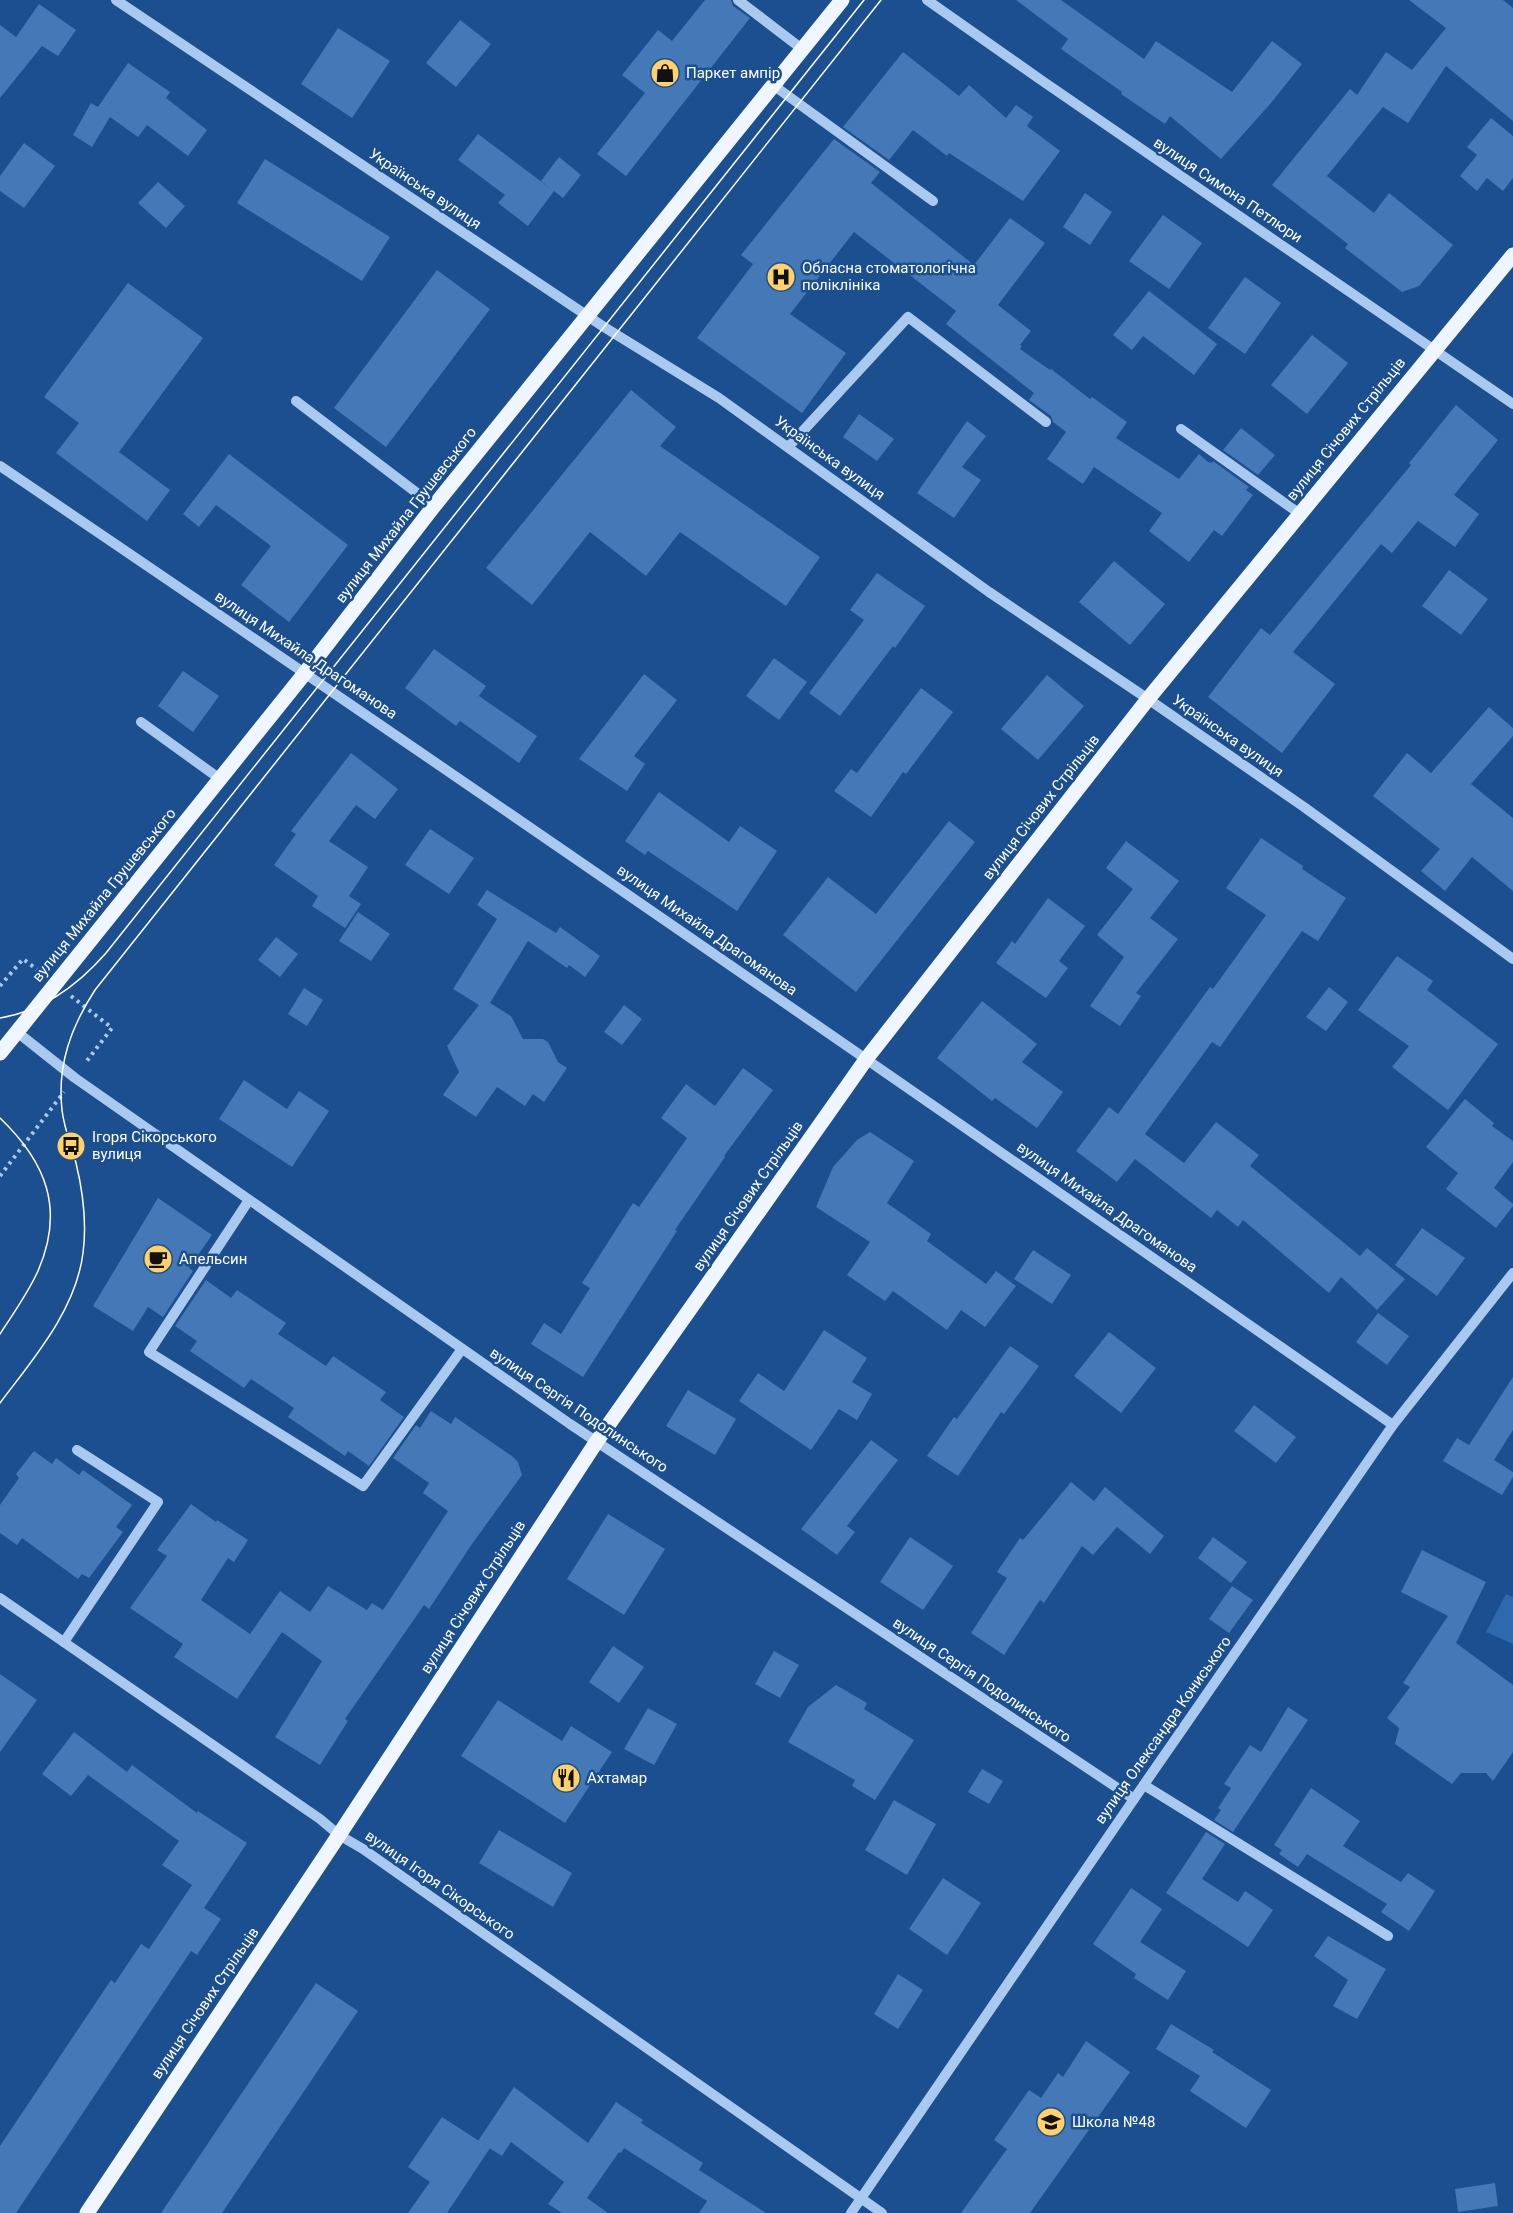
<svg xmlns="http://www.w3.org/2000/svg" width="1513" height="2213" viewBox="0 0 1513 2213" font-family="Roboto,sans-serif">
	<style>
		.green { fill: #2e69ad }
		.building { fill: #4478b7 }
		.lines { fill: none; stroke-linecap: round; stroke-linejoin: round }
		.path { stroke: #a9c9ee; stroke-width: 4; stroke-dasharray: 3 4.5; stroke-linecap: butt }
		.minor { stroke: #a9c9ee; stroke-width: 10 }
		.major { stroke: #f0f6ff; stroke-width: 15 }
		.tram { stroke: #fff; stroke-width: 1.5 }
		.labels { text-anchor: middle; stroke-width: 5; stroke-linejoin: round; paint-order: stroke }
		.poi-label { font-size: 15px; fill: #fff; stroke: #1b4f8f; text-anchor: start }
		.street-label { font-size: 15px; fill: #fff; stroke: #1b4f8f }
	</style>
	<rect width="100%" height="100%" fill="#1b4f8f"/>
	<!-- green -->
	<path class="green" d="M1506,1594L1513,1597V1644L1486,1632Z"/>
	<!-- building -->
	<g class="building">
		<path d="M705,0H731L733,6L750,18L626,176L597,154L645,93L622,75L658,30L672,41Z"/>
		<path d="M1016,0H1061L1144,59L1156,41L1232,92L1272,41L1302,64L1271,103L1221,159L1170,116L1165,124L1121,94L1122,92L1061,49L1068,39Z"/>
		<path d="M1409,0H1503L1513,8V121L1446,66L1408,123L1383,107L1327,176L1374,213L1389,193L1453,245L1419,286L1402,292L1345,248L1348,244L1272,185L1350,89L1357,95L1386,52L1412,70L1446,28Z"/>
		<path d="M39,4L76,30L58,56L42,46L0,98V25L16,37Z"/>
		<path d="M460,20L491,44L456,87L426,63Z"/>
		<path d="M338,28L390,61L352,118L301,84Z"/>
		<path d="M903,52L959,96L969,85L1006,118L1016,105L1033,117L1027,126L1060,151L1023,201L949,153L947,156L913,130L889,160L843,127Z"/>
		<path d="M128,63L170,92L166,98L207,130L188,156L147,125L138,137L110,117L92,147L73,135L91,103L98,107Z"/>
		<path d="M1491,118L1513,136V178L1503,191L1487,178L1477,191L1460,176L1477,155L1467,147Z"/>
		<path d="M478,134L551,189L541,181L559,157L581,175L563,198L554,191L528,226L498,203L505,195L458,160Z"/>
		<path d="M834,139L880,172L871,183L974,265L1010,218L1045,243L998,305L1031,331L1020,345L1022,346L1020,349L1050,370L1051,369L1090,399L1092,397L1127,422L1116,438L1179,479L1199,454L1208,462L1212,463L1213,461L1249,487L1246,490L1253,495L1222,536L1214,530L1189,562L1149,531L1162,513L1094,467L1083,484L1047,459L1066,432L1053,422L1051,416L1029,400L1034,393L946,324L956,311L854,232L790,314L846,353L802,413L697,338L753,264L741,255Z"/>
		<path d="M24,143L55,166L24,208L0,191V176Z"/>
		<path d="M265,159L390,237L362,281L237,203Z"/>
		<path d="M158,182L185,206L166,228L138,203Z"/>
		<path d="M1085,193L1112,212L1090,245L1063,227Z"/>
		<path d="M1163,215L1202,243L1169,289L1129,261Z"/>
		<path d="M437,270L490,309L386,447L334,408Z"/>
		<path d="M1245,277L1281,303L1245,354L1208,328Z"/>
		<path d="M128,283L203,338L119,452L170,490L147,521L56,453L79,423L44,397Z"/>
		<path d="M1149,291L1217,344L1194,375L1143,336L1132,350L1113,335Z"/>
		<path d="M1312,335L1348,363L1307,414L1271,385Z"/>
		<path d="M631,390L676,427L660,446L820,557L786,606L680,532L646,576L590,532L532,605L486,568Z"/>
		<path d="M1456,405L1498,440L1454,495L1479,514L1455,547L1418,521L1392,553L1381,544L1293,652L1335,684L1282,753L1208,697L1261,628L1270,635L1411,465L1409,463Z"/>
		<path d="M859,414L894,439L877,461L843,437Z"/>
		<path d="M967,421L986,436L962,467L981,480L954,518L917,493Z"/>
		<path d="M1241,428L1275,455L1258,475L1223,450Z"/>
		<path d="M229,454L348,545L289,622L241,585L271,546L216,505L199,527L183,514Z"/>
		<path d="M1114,561L1165,604L1130,645L1079,602Z"/>
		<path d="M1449,570L1488,599L1461,635L1422,606Z"/>
		<path d="M877,573L925,606L895,648L893,646L840,716L809,693L864,620L850,610Z"/>
		<path d="M434,649L486,686L479,696L537,736L519,763L460,721L456,726L405,688Z"/>
		<path d="M774,658L807,682L779,720L746,696Z"/>
		<path d="M183,671L219,696L193,732L158,706Z"/>
		<path d="M644,674L677,700L634,756L645,764L627,791L579,759Z"/>
		<path d="M1047,675L1084,706L1038,760L1001,729Z"/>
		<path d="M921,688L953,712L906,774L903,772L871,817L834,791L851,769L857,773Z"/>
		<path d="M1489,707L1513,728V736L1471,784L1513,818V891L1472,857L1445,891L1421,871L1440,849L1373,796L1407,753L1431,773Z"/>
		<path d="M351,753L398,789L375,819L356,805L329,841L368,867L349,896L361,904L345,928L312,906L318,896L274,865L296,834L291,831Z"/>
		<path d="M659,792L729,842L740,826L777,851L737,911L648,851L645,855L625,841Z"/>
		<path d="M949,821L975,842L856,992L783,935L828,877L876,914Z"/>
		<path d="M430,829L474,858L449,894L405,865Z"/>
		<path d="M1261,838L1303,866L1302,869L1346,898L1318,941L1302,931L1220,1047L1212,1042L1145,1134L1184,1163L1216,1122L1259,1155L1250,1166L1360,1256L1367,1248L1405,1279L1377,1310L1341,1277L1329,1293L1243,1220L1238,1227L1217,1210L1211,1218L1135,1159L1117,1182L1076,1151L1109,1107L1118,1114L1210,987L1213,989L1266,915L1226,888Z"/>
		<path d="M1126,841L1179,881L1150,918L1178,939L1136,993L1141,996L1120,1026L1090,1006L1124,957L1097,935L1133,889L1106,868Z"/>
		<path d="M487,890L556,933L560,927L600,956L585,977L569,965L567,968L528,941L490,1003L511,1016L523,1039H543L548,1042L558,1062L567,1068L544,1102L533,1094L525,1106L497,1087L476,1117L443,1095L459,1072L447,1046L479,1005L453,989L497,919L477,905Z"/>
		<path d="M1048,898L1085,926L1059,961L1068,968L1046,998L996,963L1012,941L1015,944Z"/>
		<path d="M358,912L390,934L371,961L339,941Z"/>
		<path d="M276,937L298,954L280,977L258,960Z"/>
		<path d="M1397,956L1433,981L1427,990L1498,1044L1448,1110L1392,1067L1409,1046L1358,1010Z"/>
		<path d="M1329,987L1348,1002L1326,1031L1306,1017Z"/>
		<path d="M304,988L323,1000L307,1026L288,1014Z"/>
		<path d="M982,1001L1037,1044L1022,1062L1063,1092L1037,1128L995,1098L992,1101L937,1058Z"/>
		<path d="M624,1005L642,1019L622,1045L604,1032Z"/>
		<path d="M743,1068L773,1090L724,1156L725,1157L675,1230L677,1231L583,1377L531,1344L544,1323L561,1334L590,1288L582,1283L633,1203L639,1207L687,1138L661,1118L686,1084L715,1106Z"/>
		<path d="M244,1080L287,1109L299,1091L329,1111L292,1167L219,1119Z"/>
		<path d="M1465,1099L1494,1123L1492,1126L1513,1141V1162L1494,1188L1513,1204V1206L1496,1228L1446,1189L1458,1173L1426,1147Z"/>
		<path d="M870,1132L914,1161L887,1203L931,1234L927,1241L986,1284L996,1271L1016,1286L985,1327L961,1310L947,1330L893,1291L885,1301L847,1275L870,1242L816,1207L833,1167L857,1140Z"/>
		<path d="M158,1198L212,1235L189,1268L193,1271L163,1317L148,1307L133,1331L93,1306Z"/>
		<path d="M1422,1228L1465,1258L1437,1296L1395,1265Z"/>
		<path d="M1033,1250L1071,1275L1052,1304L1014,1279Z"/>
		<path d="M206,1280L231,1298L237,1290L286,1323L278,1334L326,1366L333,1356L386,1392L380,1400L404,1417L369,1466L348,1451L345,1456L288,1417L294,1408L251,1379L244,1388L190,1351L197,1341L175,1326Z"/>
		<path d="M1378,1313L1409,1336L1387,1365L1356,1342Z"/>
		<path d="M824,1330L867,1358L852,1382L872,1394L857,1420L839,1409L811,1450L739,1401L758,1373L784,1391Z"/>
		<path d="M1109,1332L1156,1368L1121,1413L1074,1376Z"/>
		<path d="M1010,1346L1039,1366L1004,1414L1001,1412L958,1476L927,1456L954,1417L957,1419Z"/>
		<path d="M1513,1377V1430L1494,1460L1513,1472V1477L1502,1495L1443,1461L1457,1438L1469,1445Z"/>
		<path d="M688,1390L736,1419L715,1455L666,1426Z"/>
		<path d="M1254,1405L1296,1437L1276,1463L1234,1431Z"/>
		<path d="M431,1411L451,1424L455,1417L512,1456L518,1462L522,1475L472,1544L429,1609L424,1605L345,1719L348,1721L320,1765L275,1737L322,1661L282,1632L237,1699L174,1657L183,1644L130,1608L167,1556L157,1550L191,1504L216,1522L217,1520L248,1540L234,1562L228,1558L201,1600L250,1634L280,1591L310,1612L328,1586L367,1610L372,1603L383,1610L448,1511L423,1493L429,1483L393,1458L416,1425L420,1428Z"/>
		<path d="M871,1440L898,1460L847,1526L855,1532L837,1555L801,1529Z"/>
		<path d="M34,1451L52,1464L56,1458L79,1475L83,1470L132,1505L116,1527L123,1532L89,1578L82,1574L78,1579L22,1538L17,1545L0,1533V1505L19,1478L16,1474Z"/>
		<path d="M1071,1482L1094,1501L1105,1487L1164,1536L1150,1554L1117,1527L1093,1555L1082,1546L1044,1603L1040,1600L1004,1655L971,1633L1007,1578L997,1572L1020,1538L1023,1540Z"/>
		<path d="M608,1514L665,1549L624,1615L567,1579Z"/>
		<path d="M910,1537L953,1566L923,1610L880,1582Z"/>
		<path d="M1213,1537L1247,1562L1231,1583L1198,1558Z"/>
		<path d="M1422,1550L1486,1582L1456,1643L1513,1685V1752L1493,1781L1486,1773H1461L1452,1784L1395,1744L1399,1728L1387,1718L1410,1687L1403,1683L1448,1616L1401,1592Z"/>
		<path d="M1232,1586L1253,1600L1229,1633L1209,1619Z"/>
		<path d="M613,1646L644,1667L619,1703L589,1682Z"/>
		<path d="M774,1651L799,1665L780,1698L755,1684Z"/>
		<path d="M0,1674L37,1700L0,1752Z"/>
		<path d="M836,1685L867,1703L864,1709L914,1740L875,1800L852,1786L855,1780L788,1742L808,1707Z"/>
		<path d="M498,1700L562,1741L571,1726L612,1752L565,1823L461,1756Z"/>
		<path d="M1288,1707L1308,1720L1233,1832L1214,1820L1221,1810L1218,1808L1231,1788L1224,1784L1250,1745L1261,1752Z"/>
		<path d="M648,1708L677,1724L654,1765L624,1749Z"/>
		<path d="M74,1732L127,1772L132,1765L197,1813L198,1811L247,1843L204,1908L221,1919L197,1955L191,1951L16,2213H0V2146L111,1980L115,1983L141,1944L149,1949L192,1885L162,1865L179,1841L88,1775L71,1796L42,1774Z"/>
		<path d="M982,1769L1003,1781L989,1804L968,1792Z"/>
		<path d="M1311,1788L1360,1821L1343,1846L1401,1882L1408,1873L1435,1891L1409,1931L1381,1912L1387,1904L1307,1854L1298,1867L1279,1854L1282,1850L1274,1845Z"/>
		<path d="M894,1800L936,1824L907,1875L865,1850Z"/>
		<path d="M499,1830L572,1873L553,1907L479,1863Z"/>
		<path d="M1206,1832L1225,1844L1202,1879L1238,1902L1245,1891L1273,1910L1248,1947L1166,1893Z"/>
		<path d="M943,1878L981,1903L947,1955L909,1929Z"/>
		<path d="M1131,1888L1162,1909L1140,1942L1186,1971L1168,2000L1134,1978L1136,1974L1093,1944Z"/>
		<path d="M1328,1936L1386,1969L1357,2019L1333,2006L1348,1980L1314,1956Z"/>
		<path d="M898,1974L923,1990L898,2029L874,2014Z"/>
		<path d="M316,1983L358,2011L222,2213H161Z"/>
		<path d="M1171,2024L1214,2050L1212,2052L1271,2090L1246,2128L1190,2091L1200,2076L1156,2049Z"/>
		<path d="M1086,2041L1130,2072L1030,2213H961L1007,2149L994,2140L1029,2090L1041,2098L1058,2073L1063,2077Z"/>
		<path d="M514,2087L588,2143L616,2102L643,2120L641,2123L703,2163L699,2170L766,2213H699L707,2201L624,2148L621,2153L619,2152L587,2198L608,2213H562L548,2204L564,2182L511,2142L502,2156L478,2141Z"/>
		<path d="M442,2117L490,2148L447,2213H408L430,2182L408,2167Z"/>
		<path d="M1495,2183L1498,2206L1458,2212L1455,2189Z"/>
	</g>
	<g class="lines">
		<!-- path -->
		<g class="path">
			<path d="M0,986L23,959L39,971"/>
			<path d="M71,996L112,1028L86,1062"/>
			<path d="M0,1176L64,1092"/>
		</g>
		<!-- minor -->
		<g class="minor">
			<path d="M116,0L604,327L719,398L989,592L1148,699L1304,807L1513,959"/>
			<path d="M738,0L802,49"/>
			<path d="M927,0L1041,80L1513,404"/>
			<path d="M773,85L933,201"/>
			<path d="M296,401L434,506"/>
			<path d="M1181,429L1300,514"/>
			<path d="M789,446L908,317L1046,422"/>
			<path d="M0,466C467,782 931,1103 1393,1425"/>
			<path d="M141,722L220,779"/>
			<path d="M17,1032L75,1078L570,1424L1134,1799"/>
			<path d="M249,1200L149,1352L363,1486L462,1349"/>
			<path d="M0,1598L320,1819L339,1835L363,1849L882,2213"/>
			<path d="M64,1642L158,1502L77,1450"/>
			<path d="M1144,1785L1388,1936"/>
			<path d="M851,2213L1134,1799L1393,1425L1513,1273"/>
		</g>
		<!-- major -->
		<g class="major">
			<path d="M0,1053L305,673L434,506L842,0"/>
			<path d="M87,2213L339,1835L597,1441L867,1058L1148,699L1513,255"/>
		</g>
		<!-- tram -->
		<g class="tram">
			<path d="M0,1018C43,1011 78,985 106,953L864,0"/>
			<path d="M0,1118C46,1162 65,1209 38,1271C28,1293 13,1314 0,1334"/>
			<path d="M0,1403C33,1359 76,1310 83,1253C87,1223 83,1192 76,1163C71,1145 64,1128 62,1110C57,1065 71,1027 95,990L881,0"/>
		</g>
	</g>
	<!-- icons -->
	<defs>
		<g id="shop-disc" transform="scale(1.5)"><circle r="9.5" fill="#ffd166" stroke="#1b4f8f"/><path d="M-5-2.5h2.3a2.7 3.5 0 0 1 5.4 0H5L5.5 6h-11ZM-1.5-2.5h3a1.5 2.3 0 0 0-3 0Z" fill="#111"/></g>
		<g id="hospital-disc" transform="scale(1.5)"><circle r="9.5" fill="#ffd166" stroke="#1b4f8f"/><path d="M-5-5h3v3.5h4V-5h3V5h-3V1.5h-4V5h-3Z" fill="#111"/></g>
		<g id="bus-disc" transform="scale(1.5)"><circle r="9.5" fill="#ffd166" stroke="#1b4f8f"/><path d="M-5-6H5V4H4V6H2V4H-2V6H-4V4H-5ZM-3.5-4V0h7V-4ZM-3.5 1.2v1.5H-2V1.2ZM2 1.2v1.5H3.5V1.2Z" fill="#111"/></g>
		<g id="cafe-disc" transform="scale(1.5)"><circle r="9.5" fill="#ffd166" stroke="#1b4f8f"/><path d="M-5.5-4.5H6V0H3Q3 3.5 0 3.5H-2.5Q-5.5 3.5-5.5 0ZM3-3.2v2h1.7v-2ZM-6 4.5H4V6H-6Z" fill="#111"/></g>
		<g id="restaurant-disc" transform="scale(1.5)"><circle r="9.5" fill="#ffd166" stroke="#1b4f8f"/><path d="M-5-6h1v4h1v-4h1v4h1v-4h1v5L-1.5 .5V6h-2V.5L-5-1ZM5-6V6H3V1.5H1.5Q1.5-4 5-6Z" fill="#111"/></g>
		<g id="school-disc" transform="scale(1.5)"><circle r="9.5" fill="#ffd166" stroke="#1b4f8f"/><path d="M0-5L7-2L0 1L-7-2ZM-4 1L0 2.5L4 1V4Q0 6-4 4Z" fill="#111"/></g>
	</defs>
	<g fill-rule="evenodd">
		<use href="#shop-disc" x="665" y="73"/>
		<use href="#hospital-disc" x="781" y="277"/>
		<use href="#bus-disc" x="71" y="1146"/>
		<use href="#cafe-disc" x="158" y="1259"/>
		<use href="#restaurant-disc" x="566" y="1778"/>
		<use href="#school-disc" x="1051" y="2122"/>
	</g>
	<g class="labels">
		<!-- poi labels -->
		<g class="poi-label">
			<text x="686" y="78">Паркет ампір</text>
			<text x="802" y="273">Обласна стоматологічна<tspan x="802" dy="17">поліклініка</tspan></text>
			<text x="92" y="1142">Ігоря Сікорського<tspan x="92" dy="17">вулиця</tspan></text>
			<text x="179" y="1264">Апельсин</text>
			<text x="587" y="1783">Ахтамар</text>
			<text x="1072" y="2127">Школа №48</text>
		</g>
		<!-- street labels -->
		<g class="street-label">
			<text transform="translate(425 189) rotate(34)" y="5">Українська вулиця</text>
			<text transform="translate(1228 190) rotate(34)" y="5">вулиця Симона Петлюри</text>
			<text transform="translate(1346 429) rotate(-51)" y="5">вулиця Січових Стрільців</text>
			<text transform="translate(830 458) rotate(36)" y="5">Українська вулиця</text>
			<text transform="translate(406 515) rotate(-52)" y="5">вулиця Михайла Грушевського</text>
			<text transform="translate(306 655) rotate(34)" y="5">вулиця Михайла Драгоманова</text>
			<text transform="translate(1228 736) rotate(35)" y="5">Українська вулиця</text>
			<text transform="translate(1041 807) rotate(-52)" y="5">вулиця Січових Стрільців</text>
			<text transform="translate(104 895) rotate(-51)" y="5">вулиця Михайла Грушевського</text>
			<text transform="translate(707 930) rotate(35)" y="5">вулиця Михайла Драгоманова</text>
			<text transform="translate(748 1196) rotate(-55)" y="5">вулиця Січових Стрільців</text>
			<text transform="translate(1107 1207) rotate(35)" y="5">вулиця Михайла Драгоманова</text>
			<text transform="translate(579 1410) rotate(34)" y="5">вулиця Сергія Подолинського</text>
			<text transform="translate(473 1597) rotate(-57)" y="5">вулиця Січових Стрільців</text>
			<text transform="translate(982 1680) rotate(34)" y="5">вулиця Сергія Подолинського</text>
			<text transform="translate(1163 1730) rotate(-55)" y="5">вулиця Олександра Кониського</text>
			<text transform="translate(440 1885) rotate(35)" y="5">вулиця Ігоря Сікорського</text>
			<text transform="translate(205 2003) rotate(-56)" y="5">вулиця Січових Стрільців</text>
		</g>
	</g>
</svg>
